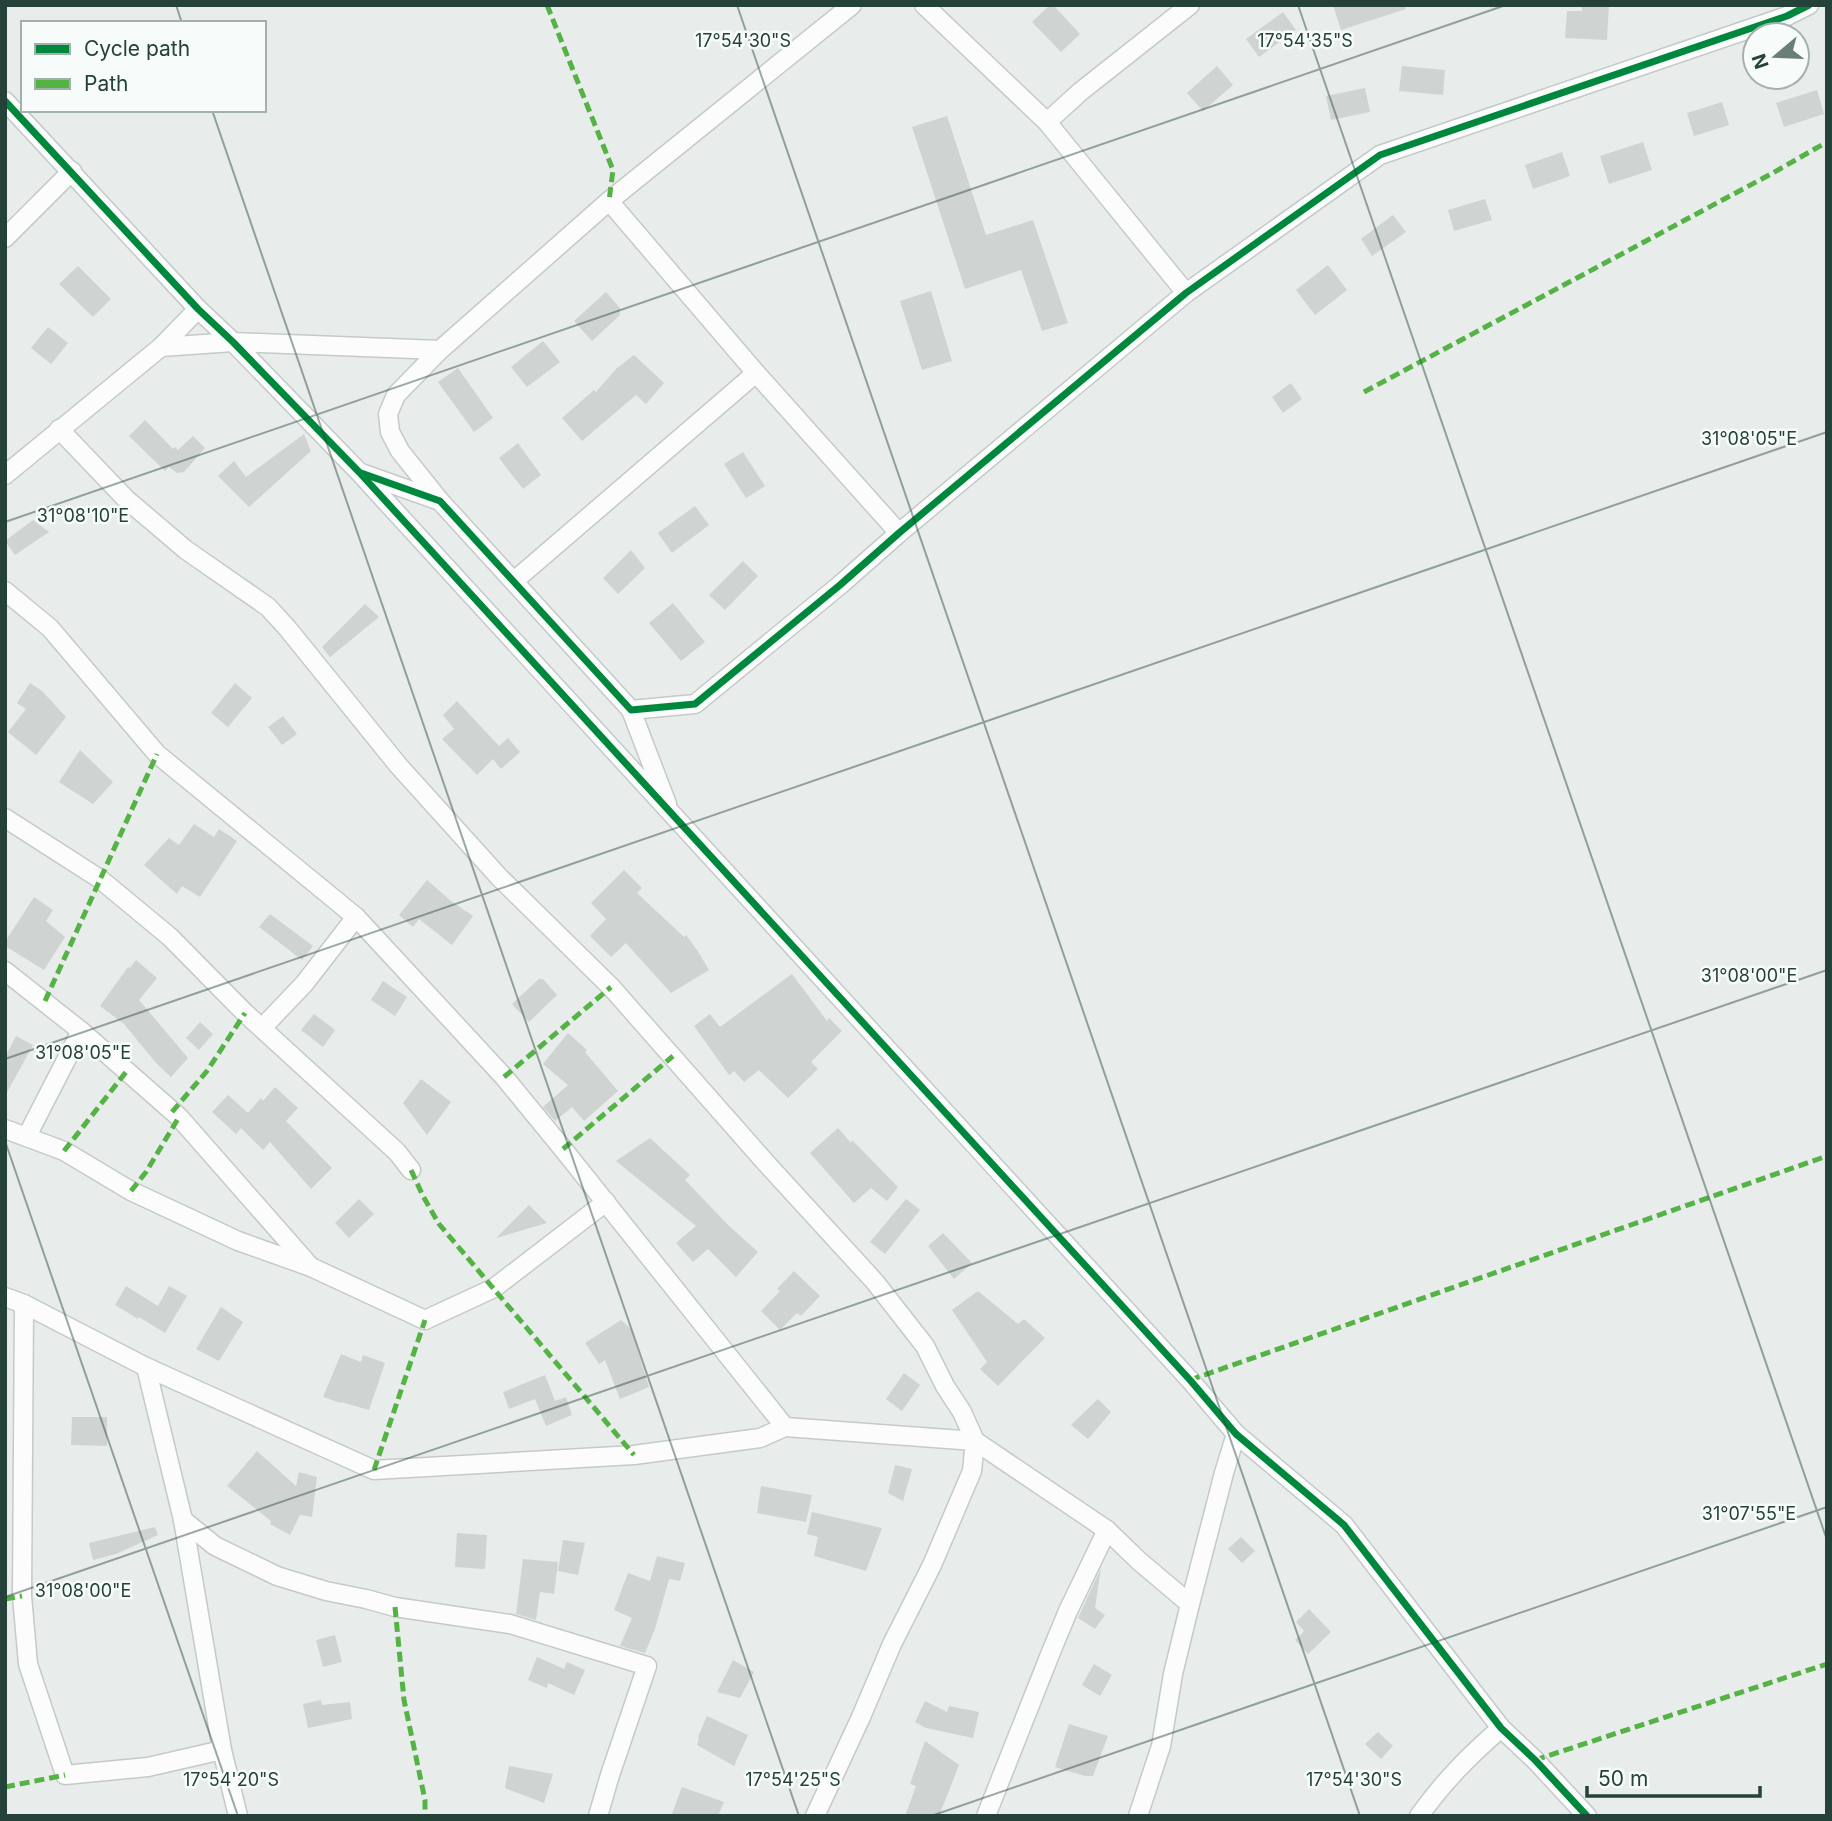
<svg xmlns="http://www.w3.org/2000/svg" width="1832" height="1821" viewBox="0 0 1832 1821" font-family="Inter,sans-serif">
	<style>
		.building { fill: #cfd4d2 }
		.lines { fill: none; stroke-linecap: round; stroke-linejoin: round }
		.street-casing { stroke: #c5cac8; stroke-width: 21 }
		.street { stroke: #fcfcfc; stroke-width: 18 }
		.quiet { stroke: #55b346; stroke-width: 5; stroke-dasharray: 10 5; stroke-linecap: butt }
		.cycleway-casing { stroke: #f7fbf9; stroke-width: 11 }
		.cycleway { stroke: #00873e; stroke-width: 7 }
		.ticks { fill: none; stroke: #24423a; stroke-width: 2; stroke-opacity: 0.45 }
		.ticks-label { font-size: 18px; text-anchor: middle; fill: #24423a; stroke: #f7fbf9; stroke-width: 5; stroke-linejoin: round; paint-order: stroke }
	</style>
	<rect width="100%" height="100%" fill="#e8edeb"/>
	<!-- building -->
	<g class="building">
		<path d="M1050,5H1053L1080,34L1061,52L1032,22Z"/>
		<path d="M1333,5H1405L1406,9L1341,30Z"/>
		<path d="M1582,5H1609L1607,40L1565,38L1567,11H1582Z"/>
		<path d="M1283,12L1296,30L1259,57L1246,39Z"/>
		<path d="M1217,66L1233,85L1203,111L1187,93Z"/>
		<path d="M1402,66L1445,70L1443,95L1399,91Z"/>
		<path d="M1365,88L1370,112L1331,120L1326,96Z"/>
		<path d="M1817,90L1824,114L1784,127L1776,103Z"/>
		<path d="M1722,102L1729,125L1694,136L1687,113Z"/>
		<path d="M947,116L986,235L1033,220L1068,323L1042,331L1021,270L965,289L912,127Z"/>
		<path d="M1643,142L1652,170L1609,184L1600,156Z"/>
		<path d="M1562,152L1570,176L1533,189L1525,165Z"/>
		<path d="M1485,199L1492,220L1454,231L1448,210Z"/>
		<path d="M1393,215L1406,232L1372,256L1361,239Z"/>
		<path d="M1328,265L1347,290L1315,315L1296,290Z"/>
		<path d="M78,266L111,299L93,317L59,284Z"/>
		<path d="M931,291L952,361L922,370L900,301Z"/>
		<path d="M606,292L620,308V315L592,341L574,321Z"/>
		<path d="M48,327L68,343L51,364L31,348Z"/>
		<path d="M543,341L560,362L527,387L511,367Z"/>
		<path d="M634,355L664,383L646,404L636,395L582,441L562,418L594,390L596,392L617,368Z"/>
		<path d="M458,368L493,418L474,432L438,382Z"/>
		<path d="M1291,383L1302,399L1283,413L1272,397Z"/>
		<path d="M145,420L173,449L175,447L178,450L193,436L205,448L184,472L177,473L169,467L165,471L129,436Z"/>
		<path d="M304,434L311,451L249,507L218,476L234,461L246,477Z"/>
		<path d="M518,443L541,475L523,489L499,458Z"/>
		<path d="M743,452L765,486L746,498L724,464Z"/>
		<path d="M695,506L709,525L672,553L658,533Z"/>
		<path d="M33,520L49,532L15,555L5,541Z"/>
		<path d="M631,550L645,568L618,594L603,578Z"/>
		<path d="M743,561L758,576L725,610L709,595Z"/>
		<path d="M673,603L705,642L681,661L649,623Z"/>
		<path d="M365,604L379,617L330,657L322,647Z"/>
		<path d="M30,683L42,691L66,717L36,755L8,732L26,709L17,703Z"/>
		<path d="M235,683L252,698L228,727L211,713Z"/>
		<path d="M457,701L499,746L508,738L520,752L501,769L493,759L477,775L442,739L454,729L443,715Z"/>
		<path d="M283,716L297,734L282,745L268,727Z"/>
		<path d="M80,750L113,782L93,804L59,782Z"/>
		<path d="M194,824L214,837L219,829L237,841L200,897L182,886L177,894L144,865L169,838L179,845Z"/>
		<path d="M624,870L642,888L637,893L684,937L686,935L697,950L709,970L671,993L626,943L611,957L590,936L606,919L591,903Z"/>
		<path d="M427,880L451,901L473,916L452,945L419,919L413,927L399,915Z"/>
		<path d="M34,897L53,910L46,921L65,937L44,970L5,946V942Z"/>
		<path d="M270,914L313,946L302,960L259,927Z"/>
		<path d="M136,960L157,978L139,1000L188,1058L171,1077L156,1063L124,1024L100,1006L128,967L130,968Z"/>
		<path d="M792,974L827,1021L829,1018L842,1031L811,1062L818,1069L788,1098L759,1070L744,1082L734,1071L729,1075L694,1026L710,1014L720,1027Z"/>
		<path d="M540,978L542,980L543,979L557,995L529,1022L512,1004Z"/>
		<path d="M383,981L407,997L395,1016L371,1000Z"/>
		<path d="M314,1014L335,1030L323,1047L301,1030Z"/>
		<path d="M200,1022L213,1034L199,1050L186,1038Z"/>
		<path d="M568,1033L587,1050L585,1052L618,1091L584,1121L572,1107L555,1121L543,1107L568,1085L543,1064Z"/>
		<path d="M16,1036L33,1045L5,1096V1057Z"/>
		<path d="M421,1079L451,1102L427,1135L403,1103Z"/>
		<path d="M275,1087L298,1108L286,1121L332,1168L311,1189L270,1142L263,1150L241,1128L236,1134L212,1112L228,1095L248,1113L261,1098L263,1101Z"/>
		<path d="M838,1128L851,1143L852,1140L898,1187L887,1201L871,1188L854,1203L810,1153Z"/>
		<path d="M650,1138L690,1175L685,1180L727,1224L758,1252L736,1277L708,1249L693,1262L676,1243L696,1226L616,1161Z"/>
		<path d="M359,1199L374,1214L349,1238L335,1223Z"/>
		<path d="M906,1199L920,1210L885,1254L870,1242Z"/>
		<path d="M529,1205L547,1223L496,1238Z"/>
		<path d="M943,1233L972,1263L954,1279L928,1246Z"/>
		<path d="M794,1271L820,1296L801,1316L797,1313L780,1330L761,1311L780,1291L777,1289Z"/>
		<path d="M126,1286L158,1306L169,1286L187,1296L165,1333L139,1317L138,1319L115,1305Z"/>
		<path d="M978,1291L1018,1324L1024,1319L1045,1338L998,1386L980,1369L987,1362L952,1310Z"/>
		<path d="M221,1307L243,1322L219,1361L196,1349Z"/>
		<path d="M621,1320L631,1329L649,1387L620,1399L605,1360L599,1364L585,1343Z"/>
		<path d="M341,1354L361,1362L363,1355L385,1363L369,1410L341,1402V1403L323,1397Z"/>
		<path d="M904,1373L920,1385L902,1411L886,1399Z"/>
		<path d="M545,1375L555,1401L566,1397L572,1415L546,1426L535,1399L509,1409L503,1392Z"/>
		<path d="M1098,1399L1111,1412L1088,1439L1071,1425Z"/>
		<path d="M72,1417H107V1446L71,1445Z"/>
		<path d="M257,1451L296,1486L299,1472L317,1477L312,1517L300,1515L290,1535L270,1524L271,1521L227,1486Z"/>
		<path d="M895,1465L912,1469L903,1501L888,1493Z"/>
		<path d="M761,1486L812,1495L806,1522L757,1513Z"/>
		<path d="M812,1512L882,1528L866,1571L814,1556L818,1537L807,1534Z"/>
		<path d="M155,1527L158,1535L116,1554L93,1560L89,1543Z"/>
		<path d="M457,1533L487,1535L485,1568L484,1569L455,1567Z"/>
		<path d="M1241,1537L1255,1551L1242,1563L1228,1549Z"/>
		<path d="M563,1540L585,1543L578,1575L558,1571Z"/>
		<path d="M657,1556L685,1563L680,1581L669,1579L655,1629L645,1653L620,1646L632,1618L614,1610L628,1573L650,1581Z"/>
		<path d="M523,1559L558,1562L554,1594L540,1592L536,1620L516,1614Z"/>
		<path d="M1101,1568L1095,1608L1105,1615L1095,1629L1078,1618Z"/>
		<path d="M1309,1609L1331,1632L1308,1654L1295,1640L1304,1631L1296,1622Z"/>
		<path d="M335,1635L342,1662L323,1667L316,1640Z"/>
		<path d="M537,1657L564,1669L567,1662L585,1670L574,1695L548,1683L547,1688L528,1680Z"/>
		<path d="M733,1660L754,1672L740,1698L717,1692Z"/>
		<path d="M1094,1664L1112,1675L1100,1696L1082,1685Z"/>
		<path d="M321,1700L322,1705L350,1702L352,1719L308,1728L303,1704Z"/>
		<path d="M925,1701L947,1712L949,1706L979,1712L973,1738L926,1728L915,1722Z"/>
		<path d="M707,1716L748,1735L734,1766L697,1745L699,1738L698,1737Z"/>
		<path d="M1069,1724L1108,1736L1093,1776H1085L1055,1767Z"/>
		<path d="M1378,1732L1393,1746L1381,1759L1365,1744Z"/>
		<path d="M925,1741L959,1765L939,1816H905L916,1786L910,1784Z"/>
		<path d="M509,1766L553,1774L544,1803L505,1788Z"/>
		<path d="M682,1787L724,1802L718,1816H671Z"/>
	</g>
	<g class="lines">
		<!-- street casing -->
		<g class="street-casing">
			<g id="street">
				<path d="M924,5L1047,122L1186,293"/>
				<path d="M5,101L198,309L233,342L359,472L1190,1380L1236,1434L1344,1525L1501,1728L1535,1760L1587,1816"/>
				<path d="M1047,122L1080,92L1190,5"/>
				<path d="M609,201L756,373L899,533"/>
				<path d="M5,238L72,171"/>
				<path d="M161,347L233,342L440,350"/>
				<path d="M59,429L126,499L186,550L268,607L288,629L398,765L499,877L611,987L766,1163L875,1282L925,1346L945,1386L962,1412L975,1441L972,1471L932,1565L892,1644L861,1717L815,1816"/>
				<path d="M361,473L440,501L631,710L695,704L840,585L899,533L1186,293L1380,155L1787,16L1809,5"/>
				<path d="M5,475L161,347L198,309"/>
				<path d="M440,501L400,451L390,432L388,414L396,395L440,350L609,201L852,5"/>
				<path d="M514,581L756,373"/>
				<path d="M5,591L50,628L157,754L356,917L504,1077L563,1149L785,1427"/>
				<path d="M631,710L667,804"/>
				<path d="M5,818L100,879L170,937L245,1013L397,1152L411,1170"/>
				<path d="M5,971L81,1031L179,1117L308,1264"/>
				<path d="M262,1028L304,984L356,917"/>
				<path d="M5,1129L64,1151L131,1191L238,1241L311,1267L425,1320L494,1288L606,1202"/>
				<path d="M27,1136L81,1031"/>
				<path d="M5,1297L24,1304L146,1367L374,1470L634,1455L760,1438L785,1427L975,1441L1107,1530L1139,1561L1190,1604"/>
				<path d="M24,1304L22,1596L28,1664L65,1775L148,1767L222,1750"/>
				<path d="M146,1367L183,1520L222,1750L238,1816"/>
				<path d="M183,1520L215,1546L277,1576L326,1591L366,1599L395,1607L510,1624L647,1666L610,1775L598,1816"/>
				<path d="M986,1816L1051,1652L1068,1611L1107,1530"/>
				<path d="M1138,1816L1161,1746L1173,1674L1190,1604L1224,1473L1236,1434"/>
				<path d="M1419,1816C1444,1781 1469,1756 1501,1728"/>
			</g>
		</g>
		<!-- street -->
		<use href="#street" class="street"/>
		<!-- quiet -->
		<g class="quiet">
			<path d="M547,5L613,170L609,201"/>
			<path d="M1364,392L1771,174L1827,142"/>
			<path d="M45,1001L157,754"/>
			<path d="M504,1077L611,987"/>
			<path d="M172,1112L207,1071L245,1013"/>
			<path d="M563,1149L673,1056"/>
			<path d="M64,1151L126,1072"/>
			<path d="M411,1170L423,1196L439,1224L634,1455"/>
			<path d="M131,1191L146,1172L179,1117"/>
			<path d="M1190,1380L1827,1156"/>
			<path d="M374,1470L425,1320"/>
			<path d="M5,1599L22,1596"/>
			<path d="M395,1607L404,1700L425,1800V1816"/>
			<path d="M1535,1760L1827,1664"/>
			<path d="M5,1787L65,1775"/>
		</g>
		<!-- cycleway casing -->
		<g class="cycleway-casing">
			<g id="cycleway">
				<path d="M5,101L198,309L233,342L359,472L1190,1380L1236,1434L1344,1525L1501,1728L1535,1760L1587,1816"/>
				<path d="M361,473L440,501L631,710L695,704L840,585L899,533L1186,293L1380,155L1787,16L1809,5"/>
			</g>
		</g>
		<!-- cycleway -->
		<use href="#cycleway" class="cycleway"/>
	</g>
	<!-- ticks -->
	<path class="ticks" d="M176,5L182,23M737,5L1360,1816M1298,5L1827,1540M212,110L799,1816M5,522L1506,5M5,1059L1827,432M5,1141L238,1816M5,1597L1827,970M931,1816L1827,1507"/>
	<g class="ticks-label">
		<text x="743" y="47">17°54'30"S</text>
		<text x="1305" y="47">17°54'35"S</text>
		<text x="1749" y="445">31°08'05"E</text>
		<text x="83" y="522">31°08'10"E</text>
		<text x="1749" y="982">31°08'00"E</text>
		<text x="83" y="1059">31°08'05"E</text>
		<text x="1749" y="1520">31°07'55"E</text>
		<text x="83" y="1597">31°08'00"E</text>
		<text x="231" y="1786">17°54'20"S</text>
		<text x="793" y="1786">17°54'25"S</text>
		<text x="1354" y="1786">17°54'30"S</text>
	</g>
	<!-- border -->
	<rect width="1832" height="1821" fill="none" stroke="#24423a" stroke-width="14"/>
	<!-- legend -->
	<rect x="21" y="21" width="245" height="91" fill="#f7fbf9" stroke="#a3b1ad" stroke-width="2"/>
	<rect x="35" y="44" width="35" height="10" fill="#00873e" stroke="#a3b1ad" stroke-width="2"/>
	<text x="84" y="56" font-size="21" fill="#24423a">Cycle path</text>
	<rect x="35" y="79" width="35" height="10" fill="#55b346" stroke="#a3b1ad" stroke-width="2"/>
	<text x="84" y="91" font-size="21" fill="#24423a">Path</text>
	<!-- north arrow -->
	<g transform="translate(1776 56) rotate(251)"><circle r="33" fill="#f7fbf9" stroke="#a3b1ad" stroke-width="2"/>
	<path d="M0-5L12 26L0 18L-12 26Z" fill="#697e78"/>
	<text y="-10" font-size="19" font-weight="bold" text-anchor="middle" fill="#24423a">N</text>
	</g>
	<!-- scale -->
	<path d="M1587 1786v10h173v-10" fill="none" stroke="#24423a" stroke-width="3.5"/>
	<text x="1598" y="1786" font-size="21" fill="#24423a" stroke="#f7fbf9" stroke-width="5" paint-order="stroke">50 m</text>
</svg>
